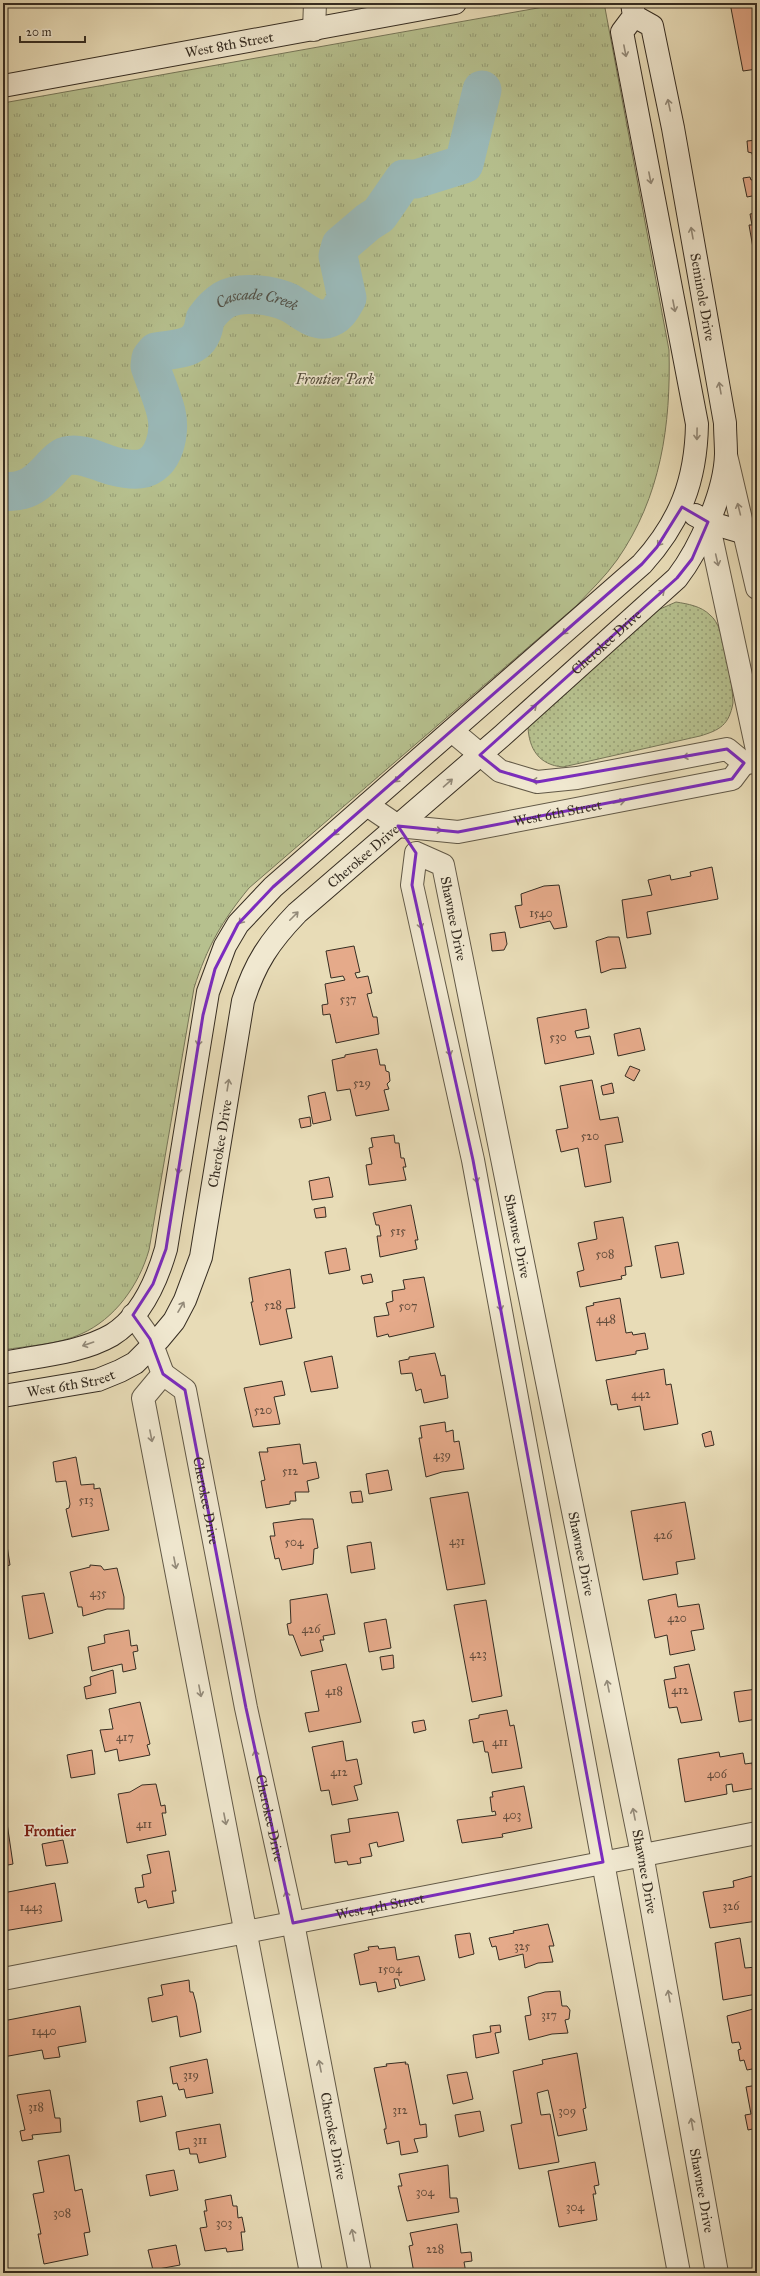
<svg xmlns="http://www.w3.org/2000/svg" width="760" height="2276" viewBox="0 0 760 2276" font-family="'IM FELL Great Primer',serif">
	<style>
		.grass { fill: url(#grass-dots); stroke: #767658 }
		.park { fill: url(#park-tufts); stroke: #767658 }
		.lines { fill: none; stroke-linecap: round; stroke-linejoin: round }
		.river { stroke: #9ab9b8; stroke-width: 39 }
		.building { fill: #e5aa8a; stroke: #362d22 }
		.minor-casing { stroke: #625947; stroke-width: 24 }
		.tertiary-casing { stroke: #625947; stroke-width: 24 }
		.secondary-casing { stroke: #362d22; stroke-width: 24 }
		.minor { stroke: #f0e8d0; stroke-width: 22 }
		.tertiary { stroke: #f0e8d0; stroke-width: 22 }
		.secondary { stroke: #f0e8d0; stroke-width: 22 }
		.oneway { stroke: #938a79 }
		.marked { fill: none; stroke: #7b2cbf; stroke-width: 3; stroke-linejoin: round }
		.labels { text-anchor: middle; stroke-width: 3.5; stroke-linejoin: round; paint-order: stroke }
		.number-label { font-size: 12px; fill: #624c3c }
		.street-label { font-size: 14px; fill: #362d22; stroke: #f0e8d0 }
		.park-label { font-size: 14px; font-style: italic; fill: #504a38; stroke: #f0e8d0 }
		.water-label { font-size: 15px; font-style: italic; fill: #4f5048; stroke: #f0e8d0 }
		.neighbourhood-label { font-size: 15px; font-weight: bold; fill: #7a1f14; stroke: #f0e8d0 }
	</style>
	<defs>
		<pattern id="grass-dots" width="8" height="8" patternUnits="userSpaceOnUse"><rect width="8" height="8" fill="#b6c08e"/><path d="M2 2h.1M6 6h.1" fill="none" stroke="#959c74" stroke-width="1.8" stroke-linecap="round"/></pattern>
		<pattern id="park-tufts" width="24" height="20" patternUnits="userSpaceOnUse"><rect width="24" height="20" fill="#b6c08e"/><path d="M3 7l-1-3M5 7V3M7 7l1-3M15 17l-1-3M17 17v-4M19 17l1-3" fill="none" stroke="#959c74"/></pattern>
	</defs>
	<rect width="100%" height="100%" fill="#e8dcb7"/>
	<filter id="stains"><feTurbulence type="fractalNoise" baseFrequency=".005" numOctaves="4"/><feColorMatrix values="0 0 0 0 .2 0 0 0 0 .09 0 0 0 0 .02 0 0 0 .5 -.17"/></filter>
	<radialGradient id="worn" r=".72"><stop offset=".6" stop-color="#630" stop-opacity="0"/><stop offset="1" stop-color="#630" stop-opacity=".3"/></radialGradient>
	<!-- grass -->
	<path class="grass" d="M676,602C688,604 701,606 710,615C726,627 732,683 733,703C729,725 720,730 700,736L563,767C539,765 529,749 528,727L651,613Z"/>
	<!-- park -->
	<path class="park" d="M566,3H602L605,8L669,350C671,425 661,497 617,560C605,577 590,591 576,606L249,888C222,921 207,947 194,988L149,1250C139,1285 115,1319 81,1334C60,1344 27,1346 3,1350V103Z"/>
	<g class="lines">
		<!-- river -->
		<path class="river" id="s1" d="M3,491C27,494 39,482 54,465C57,462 61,457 66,456C82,452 98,462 113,466C121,468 132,470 140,469C165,466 171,431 166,412C162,396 155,381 150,366L151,358L156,352C181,348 202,350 205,319C210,312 216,305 224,300C241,290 273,295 290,303C301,309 313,321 326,319C337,317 342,307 347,298L338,256L341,245L368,222L379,215L404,179H416L464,164L482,90"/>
	</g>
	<!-- building -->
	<g class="building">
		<path d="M730,3H757V69L743,71Z"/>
		<path d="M757,140V177L752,153L748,152L747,141Z"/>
		<path d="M750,177L751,180L757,179V195L747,197L743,178Z"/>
		<path d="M757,213V264L756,265L749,225H752L750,214Z"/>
		<path d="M712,867L718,899L647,912L651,934L627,938L622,900L652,895L648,880L670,875L671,880L691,876L690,872Z"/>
		<path d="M559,885L567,927L554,929L550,921L520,928L515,906L522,905L521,894L544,886Z"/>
		<path d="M505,932L507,944L504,950L492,951L490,934Z"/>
		<path d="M608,937H619L626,968L612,969L601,973L596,941Z"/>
		<path d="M354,946L360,972L355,973L357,978L368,976L372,993L367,994L373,1017H377L379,1034L336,1043L330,1014L323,1015L322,1005L328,1004L325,984L345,980L343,976L331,978L326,951Z"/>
		<path d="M586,1009L589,1028L575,1031L577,1038L590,1036L594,1054L545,1064L537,1018Z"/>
		<path d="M640,1028L645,1050L618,1056L614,1034Z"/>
		<path d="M377,1049L380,1065H385L386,1071L389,1072L390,1081L387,1084L389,1089L384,1090L389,1110L356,1116L350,1089L337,1091L332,1060L345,1057V1055Z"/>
		<path d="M630,1066L640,1070L634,1081L625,1076Z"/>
		<path d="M592,1080L600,1120L618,1117L623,1142L605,1145L611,1182L585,1187L578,1148L561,1152L556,1130L568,1128L560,1086Z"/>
		<path d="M612,1083L614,1093L603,1095L601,1086Z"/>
		<path d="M325,1092L331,1120L313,1124L308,1096Z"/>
		<path d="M310,1117L311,1126L301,1128L299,1119Z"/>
		<path d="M394,1135L395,1143H399L401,1158H404L406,1167H403L406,1180L369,1185L366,1165L372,1164L369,1148L373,1147L371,1138Z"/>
		<path d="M329,1177L333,1197L312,1200L309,1181Z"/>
		<path d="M411,1205L418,1240H415L417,1249L380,1257L377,1236H381L379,1225H376L373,1213Z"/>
		<path d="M325,1207L326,1217L316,1218L314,1209Z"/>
		<path d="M623,1217L632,1266L625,1267L626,1275L621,1276L622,1279L580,1287L577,1272L584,1270L578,1243L597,1239L594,1222Z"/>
		<path d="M678,1242L684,1274L661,1278L655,1246Z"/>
		<path d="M346,1248L350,1270L329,1274L325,1252Z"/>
		<path d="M290,1269L295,1308L286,1309L292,1338L260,1345L251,1302H253L249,1278Z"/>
		<path d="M371,1274L373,1282L363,1284L361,1276Z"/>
		<path d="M424,1277L434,1327L389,1337L388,1334L377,1337L374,1317L389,1315L386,1303L393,1301L392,1291L405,1289L403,1280Z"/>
		<path d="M620,1298L626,1333L632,1332L633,1335L645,1333L648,1349L636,1351V1354L596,1361L586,1307L594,1305L593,1303Z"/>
		<path d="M435,1353L441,1376L445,1375L448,1398L424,1403L421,1389L416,1391L412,1373L401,1374L399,1361L409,1359V1357Z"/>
		<path d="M332,1356L338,1388L311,1392L304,1362Z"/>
		<path d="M664,1369L666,1385L671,1384L678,1424L644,1430L640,1406L618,1410L617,1404L611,1405L606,1380Z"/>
		<path d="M282,1381L285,1395L274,1397L280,1424L253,1427L244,1388Z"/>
		<path d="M445,1422L446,1432L453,1430L454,1442L459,1441L464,1469L442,1472L426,1477L419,1438H422L420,1426Z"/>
		<path d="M711,1431L714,1445L705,1447L702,1434Z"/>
		<path d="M300,1444L303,1464L316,1462L319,1478L307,1481L309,1492H295L296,1501H290V1504L266,1508L261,1481L265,1480L259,1452H268L267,1448Z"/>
		<path d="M76,1457L81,1485L94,1484V1489L100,1488L109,1530L72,1537L66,1509L69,1508L70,1504L66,1481L56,1482L53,1462Z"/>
		<path d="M388,1470L392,1490L369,1494L366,1474Z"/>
		<path d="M361,1491L363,1502L352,1503L350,1492Z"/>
		<path d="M468,1492L485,1584L447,1590L430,1498Z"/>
		<path d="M685,1502L695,1559L676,1562L678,1574L643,1580L631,1511Z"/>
		<path d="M302,1519H313L318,1548L314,1549L313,1564L282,1570L279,1558L275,1559L270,1536H275L273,1523Z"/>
		<path d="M3,1539H6L10,1565L3,1567Z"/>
		<path d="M371,1542L375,1569L351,1573L347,1546Z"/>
		<path d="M90,1565L101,1566L104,1570L117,1568L124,1597V1609H107L83,1616L82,1607H78L70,1572L90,1567Z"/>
		<path d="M44,1593L53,1633L29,1639L22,1596Z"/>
		<path d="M327,1594L335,1634L323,1636L324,1640H320L323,1651L301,1656L293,1635H289L287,1624L291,1623L290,1600Z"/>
		<path d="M676,1594L678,1607L699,1604L704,1629L691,1631L695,1650L670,1655L667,1635L655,1638L648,1600Z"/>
		<path d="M486,1600L502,1696L472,1702L454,1605Z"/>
		<path d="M386,1619L391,1648L369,1652L364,1623Z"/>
		<path d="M129,1630L131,1646L137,1645L138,1651L133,1652L136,1669L123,1672L122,1664L92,1671L88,1647L105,1643L104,1635Z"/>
		<path d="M393,1655L394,1668L382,1670L380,1657Z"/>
		<path d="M346,1664L361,1722L309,1732L305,1713L319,1711L311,1671Z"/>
		<path d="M689,1664L702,1720L681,1723L677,1707L669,1708L664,1680L676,1678L674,1667Z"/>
		<path d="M113,1670L116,1693L86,1699L84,1687L91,1685L90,1677Z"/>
		<path d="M757,1689V1719L739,1722L734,1692Z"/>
		<path d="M140,1702L150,1744L147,1745L150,1755L119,1761L117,1749L105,1752L100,1730L113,1729L109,1709Z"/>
		<path d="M507,1710L510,1726L514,1725L522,1768L492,1773L488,1752H485L483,1741L473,1743L469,1720L479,1718V1715Z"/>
		<path d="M424,1720L426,1730L414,1733L412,1722Z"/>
		<path d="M343,1741L346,1761L357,1759L362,1784L354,1786L358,1800L332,1805L329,1790L321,1791L312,1747Z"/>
		<path d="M92,1750L95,1774L71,1778L67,1755Z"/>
		<path d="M719,1752L720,1757L743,1753L745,1764L752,1763L756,1788L733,1792L732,1784L726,1785L727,1794L685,1802L678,1759Z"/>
		<path d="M156,1784L161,1806L165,1805L166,1813H162L166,1835L127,1843L118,1794L130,1792L142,1785Z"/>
		<path d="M524,1786L532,1828L502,1834L503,1837L462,1843L457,1820L496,1815L495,1811L492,1812L490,1797H493L492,1792Z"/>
		<path d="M398,1812L404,1841L378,1847L377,1842L369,1844L372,1856L360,1858L361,1863L348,1865L347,1861L335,1863L331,1835L350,1832L348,1819Z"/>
		<path d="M7,1823L13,1864L3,1866V1824Z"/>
		<path d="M63,1840L68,1863L46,1866L42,1844Z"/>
		<path d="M169,1851L176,1891H172L174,1903L148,1908L146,1900L138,1903L135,1888L144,1887L142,1875L151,1873L147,1855Z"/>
		<path d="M756,1875L757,1921L710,1928L703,1892L734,1887L733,1881Z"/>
		<path d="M55,1883L62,1921L4,1931L3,1933V1893Z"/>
		<path d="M548,1924L554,1946H549L553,1962L538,1963L525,1968L523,1954L499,1960L496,1946L492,1947L489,1938L514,1933L513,1931Z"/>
		<path d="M470,1933L474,1954L459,1958L455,1935Z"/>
		<path d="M740,1938L745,1968L757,1967V1994L723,2000L715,1943Z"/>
		<path d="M378,1946L379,1949L395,1947L397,1960L419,1956L425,1980L400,1986L398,1979H394L396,1988L378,1992L376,1982L360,1985L354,1954L369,1950L368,1947Z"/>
		<path d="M189,1980L190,1992H193L196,2003L201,2032L180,2037L177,2016L152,2022L148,1998L163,1995L161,1985Z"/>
		<path d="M560,1991L562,2006H567L570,2010L569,2019L565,2020L568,2033L552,2034L529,2040L525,2016L531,2015L528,1997L545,1992Z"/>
		<path d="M80,2006L86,2042L58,2047L60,2057L44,2059L42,2050L3,2057V2021Z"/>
		<path d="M757,2008V2068L747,2070L744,2060L740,2061L738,2050L741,2049L739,2042L732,2043L727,2016Z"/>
		<path d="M500,2025L501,2032L495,2033L499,2053L476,2058L473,2035L491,2032L490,2026Z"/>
		<path d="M577,2053L586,2108L583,2109L587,2130L558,2136L548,2090L537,2093L541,2115L550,2114L559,2162L519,2169L511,2125L522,2123L513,2071L543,2064L542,2060Z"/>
		<path d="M207,2059L213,2093L186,2098L184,2089L179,2090L177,2083L173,2084L170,2067Z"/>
		<path d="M406,2062L405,2064H408L420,2125L426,2124L427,2137L414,2139L418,2152L401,2155L399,2141L387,2144L384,2129H386V2126L374,2068L387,2066L386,2064Z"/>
		<path d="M467,2072L473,2099L453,2104L447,2075Z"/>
		<path d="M757,2085V2128L748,2130L745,2115L751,2114L746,2087Z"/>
		<path d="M50,2090L55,2118H60L61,2132L32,2135L33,2139L22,2141L20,2131L25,2130L17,2095Z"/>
		<path d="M162,2096L166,2116L140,2122L137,2101Z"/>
		<path d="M480,2111L484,2131L459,2137L455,2115Z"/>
		<path d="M220,2124L226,2157L199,2163L197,2154H190L189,2148L179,2150L176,2132Z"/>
		<path d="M69,2155L75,2191L82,2189L90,2232L84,2233L88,2255L44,2264L38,2234H41L33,2194L44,2192L38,2161Z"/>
		<path d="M595,2162L599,2185L594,2186L596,2194H593L597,2220L559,2227L548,2171Z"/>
		<path d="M448,2165L450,2198H457L459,2212L407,2221L398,2186H402L399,2174Z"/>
		<path d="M174,2170L178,2190L150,2196L146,2175Z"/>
		<path d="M231,2195L233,2206H237L238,2218L242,2217L245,2232H241L243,2250L227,2252L226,2248L205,2251L200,2228L207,2227L204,2211H207L205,2200Z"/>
		<path d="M457,2224L461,2253L471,2252L472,2261L464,2262L466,2273H414L409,2246L413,2245L410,2233Z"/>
		<path d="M176,2245L180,2265L153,2270L148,2250Z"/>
	</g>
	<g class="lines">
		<!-- minor casing -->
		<g class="minor-casing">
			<g id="minor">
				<path d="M726,455L757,588"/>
				<path d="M708,522L757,750"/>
				<path d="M133,1315L150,1339L163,1374"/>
				<path id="s2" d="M3,1979L757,1833"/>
				<path id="s3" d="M311,2273L143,1398L163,1374L185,1390L246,1708L293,1923L360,2273"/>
				<path id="s4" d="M679,2273L473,1160L412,885L416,853L443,865L642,1854L717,2273"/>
			</g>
		</g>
		<!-- tertiary casing -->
		<g class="tertiary-casing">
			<g id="tertiary">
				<path d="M314,30L315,3"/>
				<path d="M452,731L500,771L537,782L577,778L727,749L744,763L757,762"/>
				<path id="s5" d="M367,805L398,826L458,832L732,779L744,763"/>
			</g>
		</g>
		<!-- secondary casing -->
		<g class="secondary-casing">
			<g id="secondary">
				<path id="s6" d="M3,86L455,3"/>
				<path d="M695,515L708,522L745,533"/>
				<path d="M3,1363C38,1356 81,1353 112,1335C141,1317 157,1280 166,1249L208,992L225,946L238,924L273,887L642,564C680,522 696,481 697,424L622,32L634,16L632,3"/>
				<path id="s7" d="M3,1396L98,1380L120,1371L135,1363L159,1339L174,1321L185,1300L201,1257L243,1001C255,963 270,941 297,913L503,735L677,578C700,548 725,492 726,454C726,444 725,433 725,423L673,128L652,26L634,16"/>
			</g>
		</g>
		<!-- minor -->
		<use href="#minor" class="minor"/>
		<!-- tertiary -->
		<use href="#tertiary" class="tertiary"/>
		<!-- secondary -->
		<use href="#secondary" class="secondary"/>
	</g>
	<!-- one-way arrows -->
	<defs><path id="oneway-shaft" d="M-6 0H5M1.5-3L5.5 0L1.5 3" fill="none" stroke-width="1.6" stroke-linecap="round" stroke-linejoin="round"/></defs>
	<g class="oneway">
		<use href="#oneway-shaft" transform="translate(625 51) rotate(79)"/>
		<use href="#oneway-shaft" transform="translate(669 105) rotate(-102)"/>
		<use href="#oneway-shaft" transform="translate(650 178) rotate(79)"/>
		<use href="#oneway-shaft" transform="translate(692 233) rotate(-100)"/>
		<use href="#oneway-shaft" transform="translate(674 306) rotate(79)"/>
		<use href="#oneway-shaft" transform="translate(720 388) rotate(-100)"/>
		<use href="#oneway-shaft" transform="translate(697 434) rotate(91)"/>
		<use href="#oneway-shaft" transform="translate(739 509) rotate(-104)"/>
		<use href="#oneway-shaft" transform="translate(661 541) rotate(125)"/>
		<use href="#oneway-shaft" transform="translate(717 560) rotate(77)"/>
		<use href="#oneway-shaft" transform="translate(660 594) rotate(-42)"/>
		<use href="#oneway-shaft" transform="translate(567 630) rotate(139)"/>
		<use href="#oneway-shaft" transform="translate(532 709) rotate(-42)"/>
		<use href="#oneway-shaft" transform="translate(689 756) rotate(170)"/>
		<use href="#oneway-shaft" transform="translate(399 778) rotate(139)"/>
		<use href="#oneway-shaft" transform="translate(538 781) rotate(-177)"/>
		<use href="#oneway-shaft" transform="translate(448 783) rotate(-41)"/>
		<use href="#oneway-shaft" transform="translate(619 802) rotate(-11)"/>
		<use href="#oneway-shaft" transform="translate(436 830) rotate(5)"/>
		<use href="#oneway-shaft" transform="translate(338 831) rotate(139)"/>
		<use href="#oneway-shaft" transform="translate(294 916) rotate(-45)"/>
		<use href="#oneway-shaft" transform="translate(243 919) rotate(129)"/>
		<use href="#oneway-shaft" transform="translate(420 923) rotate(77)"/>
		<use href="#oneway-shaft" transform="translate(199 1040) rotate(99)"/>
		<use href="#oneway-shaft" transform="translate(449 1050) rotate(77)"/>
		<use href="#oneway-shaft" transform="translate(228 1085) rotate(-81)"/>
		<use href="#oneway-shaft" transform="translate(179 1168) rotate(99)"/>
		<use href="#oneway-shaft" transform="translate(476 1177) rotate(80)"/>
		<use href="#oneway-shaft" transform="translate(500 1305) rotate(80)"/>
		<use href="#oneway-shaft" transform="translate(181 1307) rotate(-60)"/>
		<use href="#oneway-shaft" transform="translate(88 1344) rotate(161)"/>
		<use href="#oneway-shaft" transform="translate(151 1436) rotate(79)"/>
		<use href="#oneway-shaft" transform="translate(175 1563) rotate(79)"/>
		<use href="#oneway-shaft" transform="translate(608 1686) rotate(-101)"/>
		<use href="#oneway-shaft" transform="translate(200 1691) rotate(79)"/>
		<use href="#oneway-shaft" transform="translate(256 1756) rotate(-102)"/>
		<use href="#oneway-shaft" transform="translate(634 1814) rotate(-101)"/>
		<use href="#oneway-shaft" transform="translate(225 1819) rotate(79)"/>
		<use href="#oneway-shaft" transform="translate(287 1897) rotate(-102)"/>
		<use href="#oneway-shaft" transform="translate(669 1996) rotate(-100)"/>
		<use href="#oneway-shaft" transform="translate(320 2066) rotate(-101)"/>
		<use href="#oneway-shaft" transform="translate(692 2124) rotate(-100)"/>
		<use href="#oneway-shaft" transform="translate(353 2235) rotate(-101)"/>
	</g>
	<!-- marked area -->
	<path class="marked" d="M682,507L708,522L692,559L677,578L480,755L500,771L537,782L727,749L744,763L732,779L458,832L398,826L416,853L412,885L473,1160L603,1862L293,1923L246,1708L185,1390L163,1374L150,1339L133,1315L153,1284L166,1249L203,1015L215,969L238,924L273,887L642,564L657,547Z"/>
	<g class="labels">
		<!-- number labels -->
		<g class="number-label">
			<text x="541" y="917">1540</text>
			<text x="348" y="1003">537</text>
			<text x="558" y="1041">530</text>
			<text x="362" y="1087">529</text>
			<text x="590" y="1140">520</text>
			<text x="398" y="1235">515</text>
			<text x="605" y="1258">508</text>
			<text x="273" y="1309">528</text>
			<text x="408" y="1310">507</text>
			<text x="606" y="1323">448</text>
			<text x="641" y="1398">442</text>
			<text x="263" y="1414">520</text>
			<text x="442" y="1459">439</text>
			<text x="290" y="1475">512</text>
			<text x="86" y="1504">513</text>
			<text x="663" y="1539">426</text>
			<text x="457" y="1545">431</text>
			<text x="294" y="1546">504</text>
			<text x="98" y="1597">435</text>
			<text x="677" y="1622">420</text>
			<text x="311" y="1633">426</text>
			<text x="478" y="1658">423</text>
			<text x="680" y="1694">412</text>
			<text x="334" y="1695">418</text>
			<text x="125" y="1741">417</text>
			<text x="500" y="1746">411</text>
			<text x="339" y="1776">412</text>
			<text x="717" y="1778">406</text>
			<text x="512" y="1819">403</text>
			<text x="144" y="1828">411</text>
			<text x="731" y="1910">326</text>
			<text x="31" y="1911">1443</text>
			<text x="522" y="1950">325</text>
			<text x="390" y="1973">1504</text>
			<text x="549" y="2019">317</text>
			<text x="44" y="2035">1440</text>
			<text x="191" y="2079">319</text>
			<text x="36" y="2111">318</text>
			<text x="400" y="2114">312</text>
			<text x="567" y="2115">309</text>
			<text x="200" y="2144">311</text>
			<text x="425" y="2196">304</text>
			<text x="575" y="2211">304</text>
			<text x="62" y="2217">308</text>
			<text x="224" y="2227">303</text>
			<text x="435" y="2253">228</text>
		</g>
		<!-- street labels -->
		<g class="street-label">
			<text dy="5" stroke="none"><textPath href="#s6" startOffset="230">West 8th Street</textPath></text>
			<text transform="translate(703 297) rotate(80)" y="5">Seminole Drive</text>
			<text dy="5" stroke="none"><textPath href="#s7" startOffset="1039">Cherokee Drive</textPath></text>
			<text dy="5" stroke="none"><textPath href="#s5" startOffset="199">West 6th Street</textPath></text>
			<text dy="5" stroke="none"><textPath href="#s7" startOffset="715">Cherokee Drive</textPath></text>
			<text dy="5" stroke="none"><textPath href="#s4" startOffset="1530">Shawnee Drive</textPath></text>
			<text dy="5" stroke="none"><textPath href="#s7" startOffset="379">Cherokee Drive</textPath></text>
			<text dy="5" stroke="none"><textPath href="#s4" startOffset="1854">Shawnee Drive</textPath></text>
			<text dy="5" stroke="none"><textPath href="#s7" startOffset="69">West 6th Street</textPath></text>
			<text dy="5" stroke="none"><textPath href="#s3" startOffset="1062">Cherokee Drive</textPath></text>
			<text dy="5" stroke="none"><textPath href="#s4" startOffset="2178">Shawnee Drive</textPath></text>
			<text dy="5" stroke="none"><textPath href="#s3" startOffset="1386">Cherokee Drive</textPath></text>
			<text dy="5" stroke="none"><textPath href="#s4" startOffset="2502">Shawnee Drive</textPath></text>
			<text dy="5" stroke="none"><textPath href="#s2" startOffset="384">West 4th Street</textPath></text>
			<text dy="5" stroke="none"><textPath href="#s3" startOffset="1710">Cherokee Drive</textPath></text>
			<text dy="5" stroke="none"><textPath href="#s4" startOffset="2826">Shawnee Drive</textPath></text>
		</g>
		<!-- park labels -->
		<g class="park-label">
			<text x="335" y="384">Frontier Park</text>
		</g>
		<!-- water labels -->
		<g class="water-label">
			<text dy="5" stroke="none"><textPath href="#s1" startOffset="413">Cascade Creek</textPath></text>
		</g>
		<!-- neighbourhood labels -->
		<g class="neighbourhood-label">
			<text x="50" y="1836">Frontier</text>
		</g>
	</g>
	<!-- margin -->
	<rect width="760" height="2276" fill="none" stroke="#e8dcb7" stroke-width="16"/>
	<rect x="4" y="4" width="752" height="2268" fill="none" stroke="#362d22" stroke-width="2"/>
	<rect x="8" y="8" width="744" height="2260" fill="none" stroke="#362d22"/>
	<!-- scale -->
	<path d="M20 36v6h65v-6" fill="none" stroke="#362d22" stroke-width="2"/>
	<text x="26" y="36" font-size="12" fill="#362d22" stroke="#f0e8d0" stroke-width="3" paint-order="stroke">20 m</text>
	<rect width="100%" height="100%" filter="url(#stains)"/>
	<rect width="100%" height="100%" fill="url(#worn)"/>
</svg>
